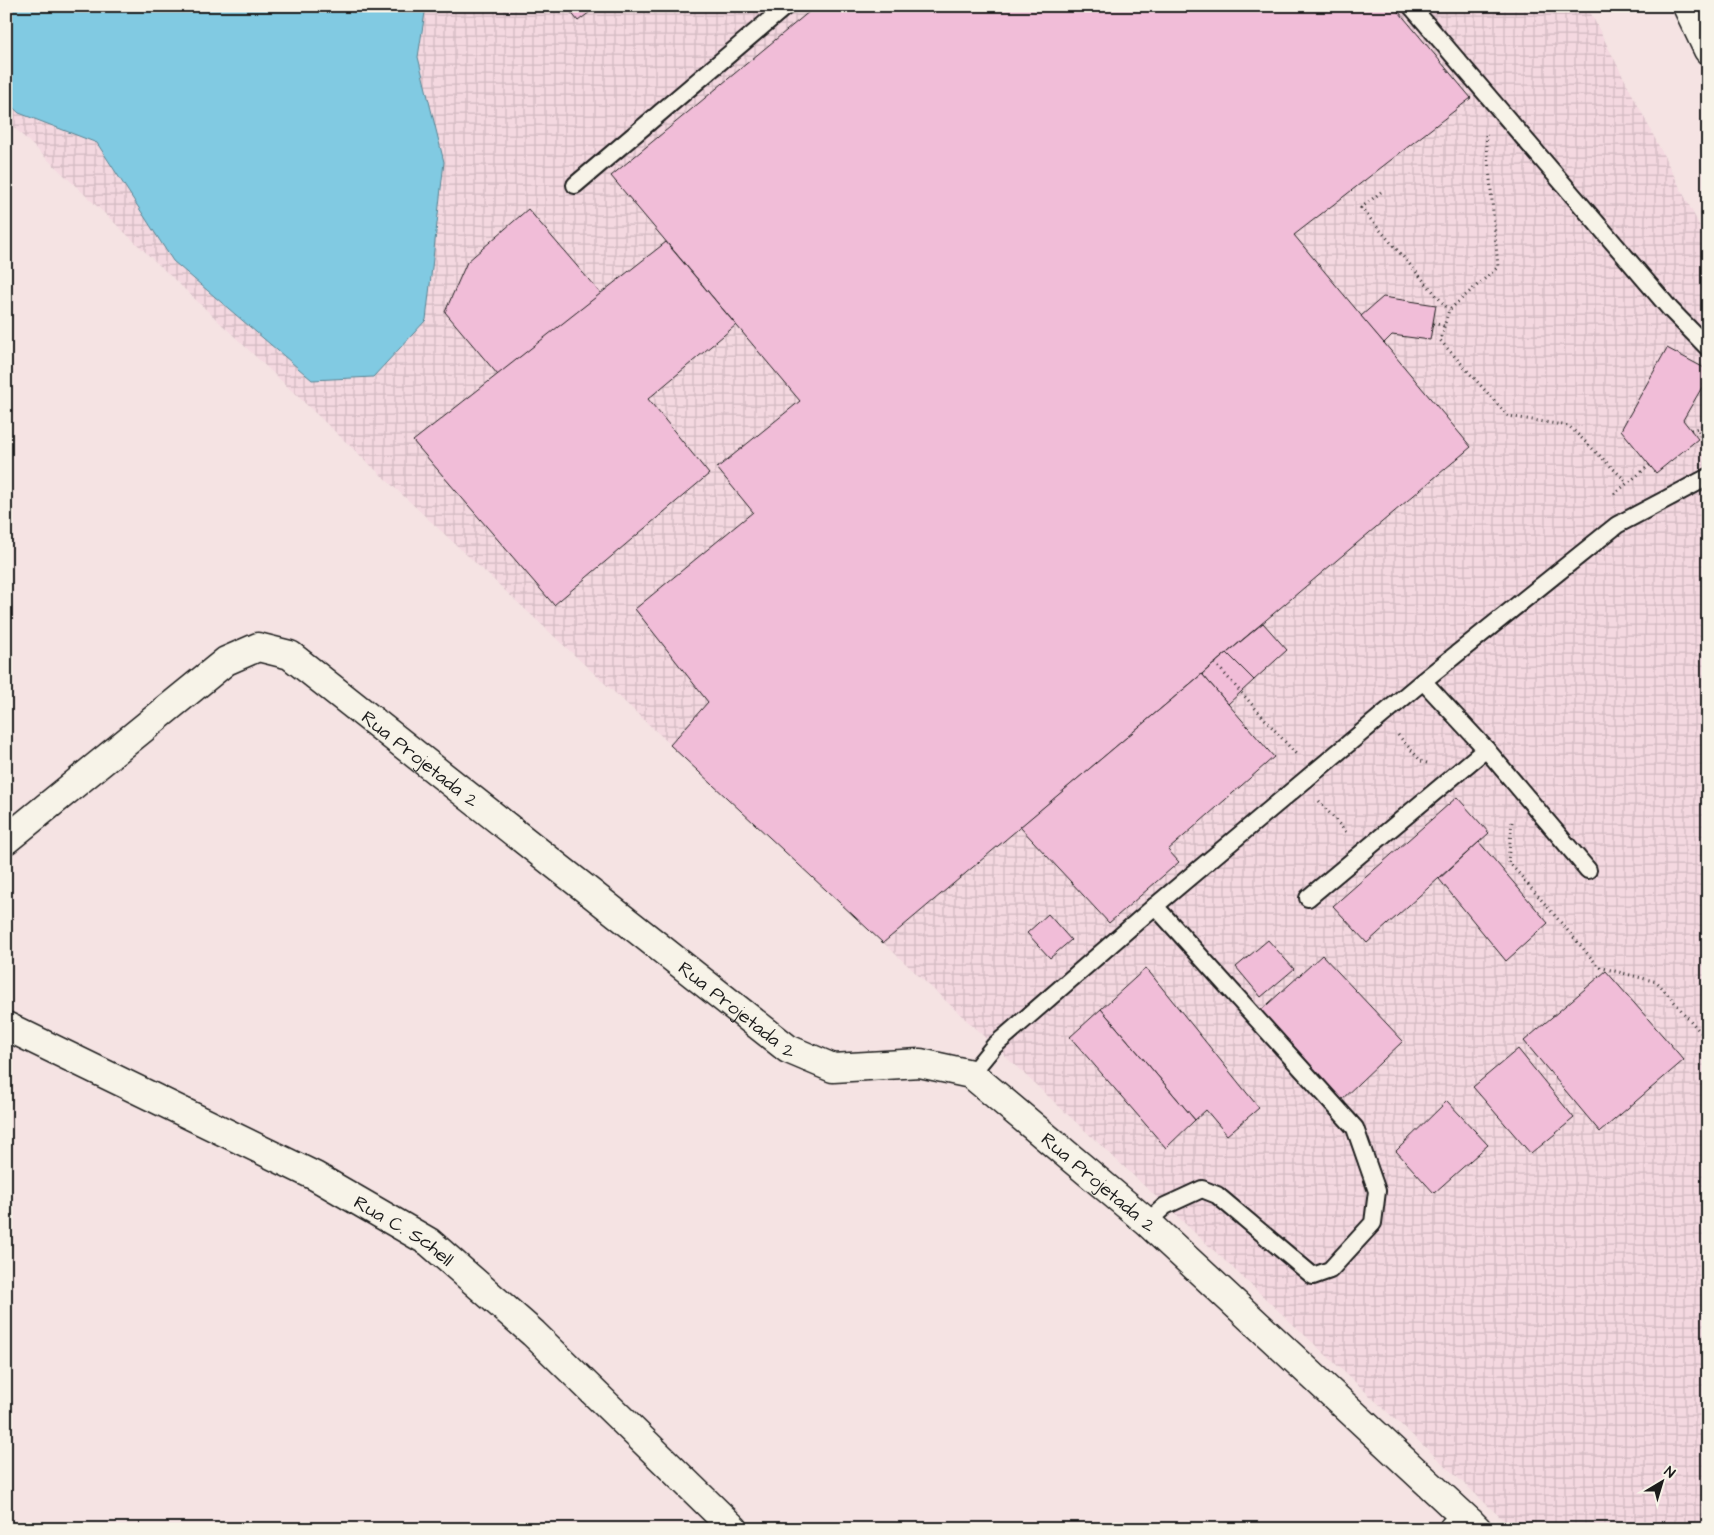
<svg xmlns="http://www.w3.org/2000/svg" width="1714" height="1535" viewBox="0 0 1714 1535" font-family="'Architects Daughter',sans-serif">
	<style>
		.industrial { fill: url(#industrial-grid) }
		.water { fill: #81cae2; stroke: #598493 }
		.building { fill: #f1bdd8; stroke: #1c1c1c }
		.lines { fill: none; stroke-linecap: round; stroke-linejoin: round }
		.service-casing { stroke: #1c1c1c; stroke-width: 20 }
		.minor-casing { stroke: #1c1c1c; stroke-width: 31 }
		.tertiary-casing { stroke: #1c1c1c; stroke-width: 31 }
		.secondary-casing { stroke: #1c1c1c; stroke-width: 31 }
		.path { stroke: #1c1c1c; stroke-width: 3; stroke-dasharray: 1 4; stroke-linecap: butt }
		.service { stroke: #f7f3e8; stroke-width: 16 }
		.minor { stroke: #f7f3e8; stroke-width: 28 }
		.tertiary { stroke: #f7f3e8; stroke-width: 28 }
		.secondary { stroke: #f7f3e8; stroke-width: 28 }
		.labels { text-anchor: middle; stroke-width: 4.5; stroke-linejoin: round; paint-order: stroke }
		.street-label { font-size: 19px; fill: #1c1c1c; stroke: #f7f3e8 }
	</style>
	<defs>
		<pattern id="industrial-grid" width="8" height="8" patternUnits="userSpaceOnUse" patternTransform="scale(1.25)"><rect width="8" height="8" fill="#f4d8e0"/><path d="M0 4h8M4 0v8" fill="none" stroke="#d1b9c0"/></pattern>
	</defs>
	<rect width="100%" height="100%" fill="#f5e3e3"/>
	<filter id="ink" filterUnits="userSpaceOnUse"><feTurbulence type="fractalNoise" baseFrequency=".02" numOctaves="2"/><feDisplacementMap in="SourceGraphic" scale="10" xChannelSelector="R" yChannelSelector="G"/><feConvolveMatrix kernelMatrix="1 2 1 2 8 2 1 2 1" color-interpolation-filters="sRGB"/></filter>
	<g filter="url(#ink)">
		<!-- industrial -->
		<path class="industrial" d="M6,6H1587L1708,242V1529H1513L366,461L6,120Z"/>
		<!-- water -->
		<path class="water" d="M6,6H426L418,57L444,162L426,320L373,377L312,380L173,261L97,143L19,113L6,101Z"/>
		<!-- building -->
		<g class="building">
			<path d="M566,6H598L578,21Z"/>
			<path d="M816,6H1394L1471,98L1294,235L1471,447L883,943L670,745L708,702L635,609L753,512L717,468L800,401L611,176Z"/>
			<path d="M528,209L601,294L498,375L445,312L467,262Z"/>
			<path d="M666,242L736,325L648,399L709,474L554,605L413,441Z"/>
			<path d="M1383,297L1436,305L1430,340L1392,335L1384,343L1361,316Z"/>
			<path d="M1667,348L1708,370V377L1683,420L1698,439L1656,473L1621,430Z"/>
			<path d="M1263,623L1287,650L1254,680L1227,653Z"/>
			<path d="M1227,653L1254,680L1228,704L1202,674Z"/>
			<path d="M1202,674L1274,757L1168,850L1179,862L1109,923L1020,827Z"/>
			<path d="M1457,797L1489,833L1367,943L1333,906Z"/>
			<path d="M1479,842L1548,923L1506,961L1439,879Z"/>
			<path d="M1048,914L1071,940L1050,958L1027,933Z"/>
			<path d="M1268,940L1294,969L1261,997L1236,967Z"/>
			<path d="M1322,955L1403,1041L1339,1102L1258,1013Z"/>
			<path d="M1146,968L1259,1108L1227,1135L1206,1110L1195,1120L1101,1009Z"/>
			<path d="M1606,971L1684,1060L1600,1132L1524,1041Z"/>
			<path d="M1101,1009L1195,1120L1166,1148L1070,1037Z"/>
			<path d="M1518,1049L1574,1118L1531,1154L1473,1087Z"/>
			<path d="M1447,1101L1488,1145L1434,1193L1396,1151Z"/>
		</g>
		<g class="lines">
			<!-- service casing -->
			<g class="service-casing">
				<g id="service">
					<path d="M1411,6L1670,309L1708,348"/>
					<path d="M575,185L786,6"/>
					<path d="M1423,681L1486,749L1588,870"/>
					<path d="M1308,898L1486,749"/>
					<path d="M971,1074L994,1046L1155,906L1423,681L1617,525L1708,477"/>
					<path d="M1147,1222L1165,1206L1202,1189L1217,1195L1313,1276L1330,1270L1373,1223L1377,1191L1355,1128L1155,906"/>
				</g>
			</g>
			<!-- minor casing -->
			<g class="minor-casing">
				<g id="minor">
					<path id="s1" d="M6,840L226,661L258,647L290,655L788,1049L833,1068L920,1063L971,1074L1147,1222L1470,1522"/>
					<path id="s2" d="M6,1026L315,1176L429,1242L533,1333L734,1529"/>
				</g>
			</g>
			<!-- tertiary casing -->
			<g class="tertiary-casing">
				<path id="tertiary" d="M1453,1529L1470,1522L1477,1529"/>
			</g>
			<!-- secondary casing -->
			<g class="secondary-casing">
				<path id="secondary" d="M1687,6L1708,50"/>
			</g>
			<!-- path -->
			<g class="path">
				<path d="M1486,135L1498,267L1449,310L1440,340L1508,416L1569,426L1628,483"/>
				<path d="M1381,192L1361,208L1449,310"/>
				<path d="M1433,323L1444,326"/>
				<path d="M1691,430L1698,428L1705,452"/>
				<path d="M1614,494L1650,465"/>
				<path d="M1215,663L1296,754"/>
				<path d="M1398,735L1421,761L1427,763"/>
				<path d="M1319,801L1346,832"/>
				<path d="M1512,822L1508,861L1599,967L1657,982L1708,1041"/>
			</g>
			<!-- service -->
			<use href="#service" class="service"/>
			<!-- minor -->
			<use href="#minor" class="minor"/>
			<!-- tertiary -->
			<use href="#tertiary" class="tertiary"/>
			<!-- secondary -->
			<use href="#secondary" class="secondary"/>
		</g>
	</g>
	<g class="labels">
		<!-- street labels -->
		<g class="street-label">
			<text dy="7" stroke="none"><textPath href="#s1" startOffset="518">Rua Projetada 2</textPath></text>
			<text dy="7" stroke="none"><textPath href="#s1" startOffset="922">Rua Projetada 2</textPath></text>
			<text dy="7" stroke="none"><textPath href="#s1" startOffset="1342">Rua Projetada 2</textPath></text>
			<text dy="7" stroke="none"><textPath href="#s2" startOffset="448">Rua C. Schell</textPath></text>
		</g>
	</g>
	<!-- margin -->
	<rect width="1714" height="1535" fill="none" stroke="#f7f3e8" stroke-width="25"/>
	<rect x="12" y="12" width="1689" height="1510" fill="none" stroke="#1c1c1c" stroke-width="2" filter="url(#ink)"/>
	<!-- north arrow -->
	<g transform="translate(1662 1482) rotate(38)" stroke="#f7f3e8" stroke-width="4" paint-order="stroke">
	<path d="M0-4L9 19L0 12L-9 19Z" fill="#1c1c1c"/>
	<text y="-8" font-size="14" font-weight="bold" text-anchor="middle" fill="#1c1c1c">N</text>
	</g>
</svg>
